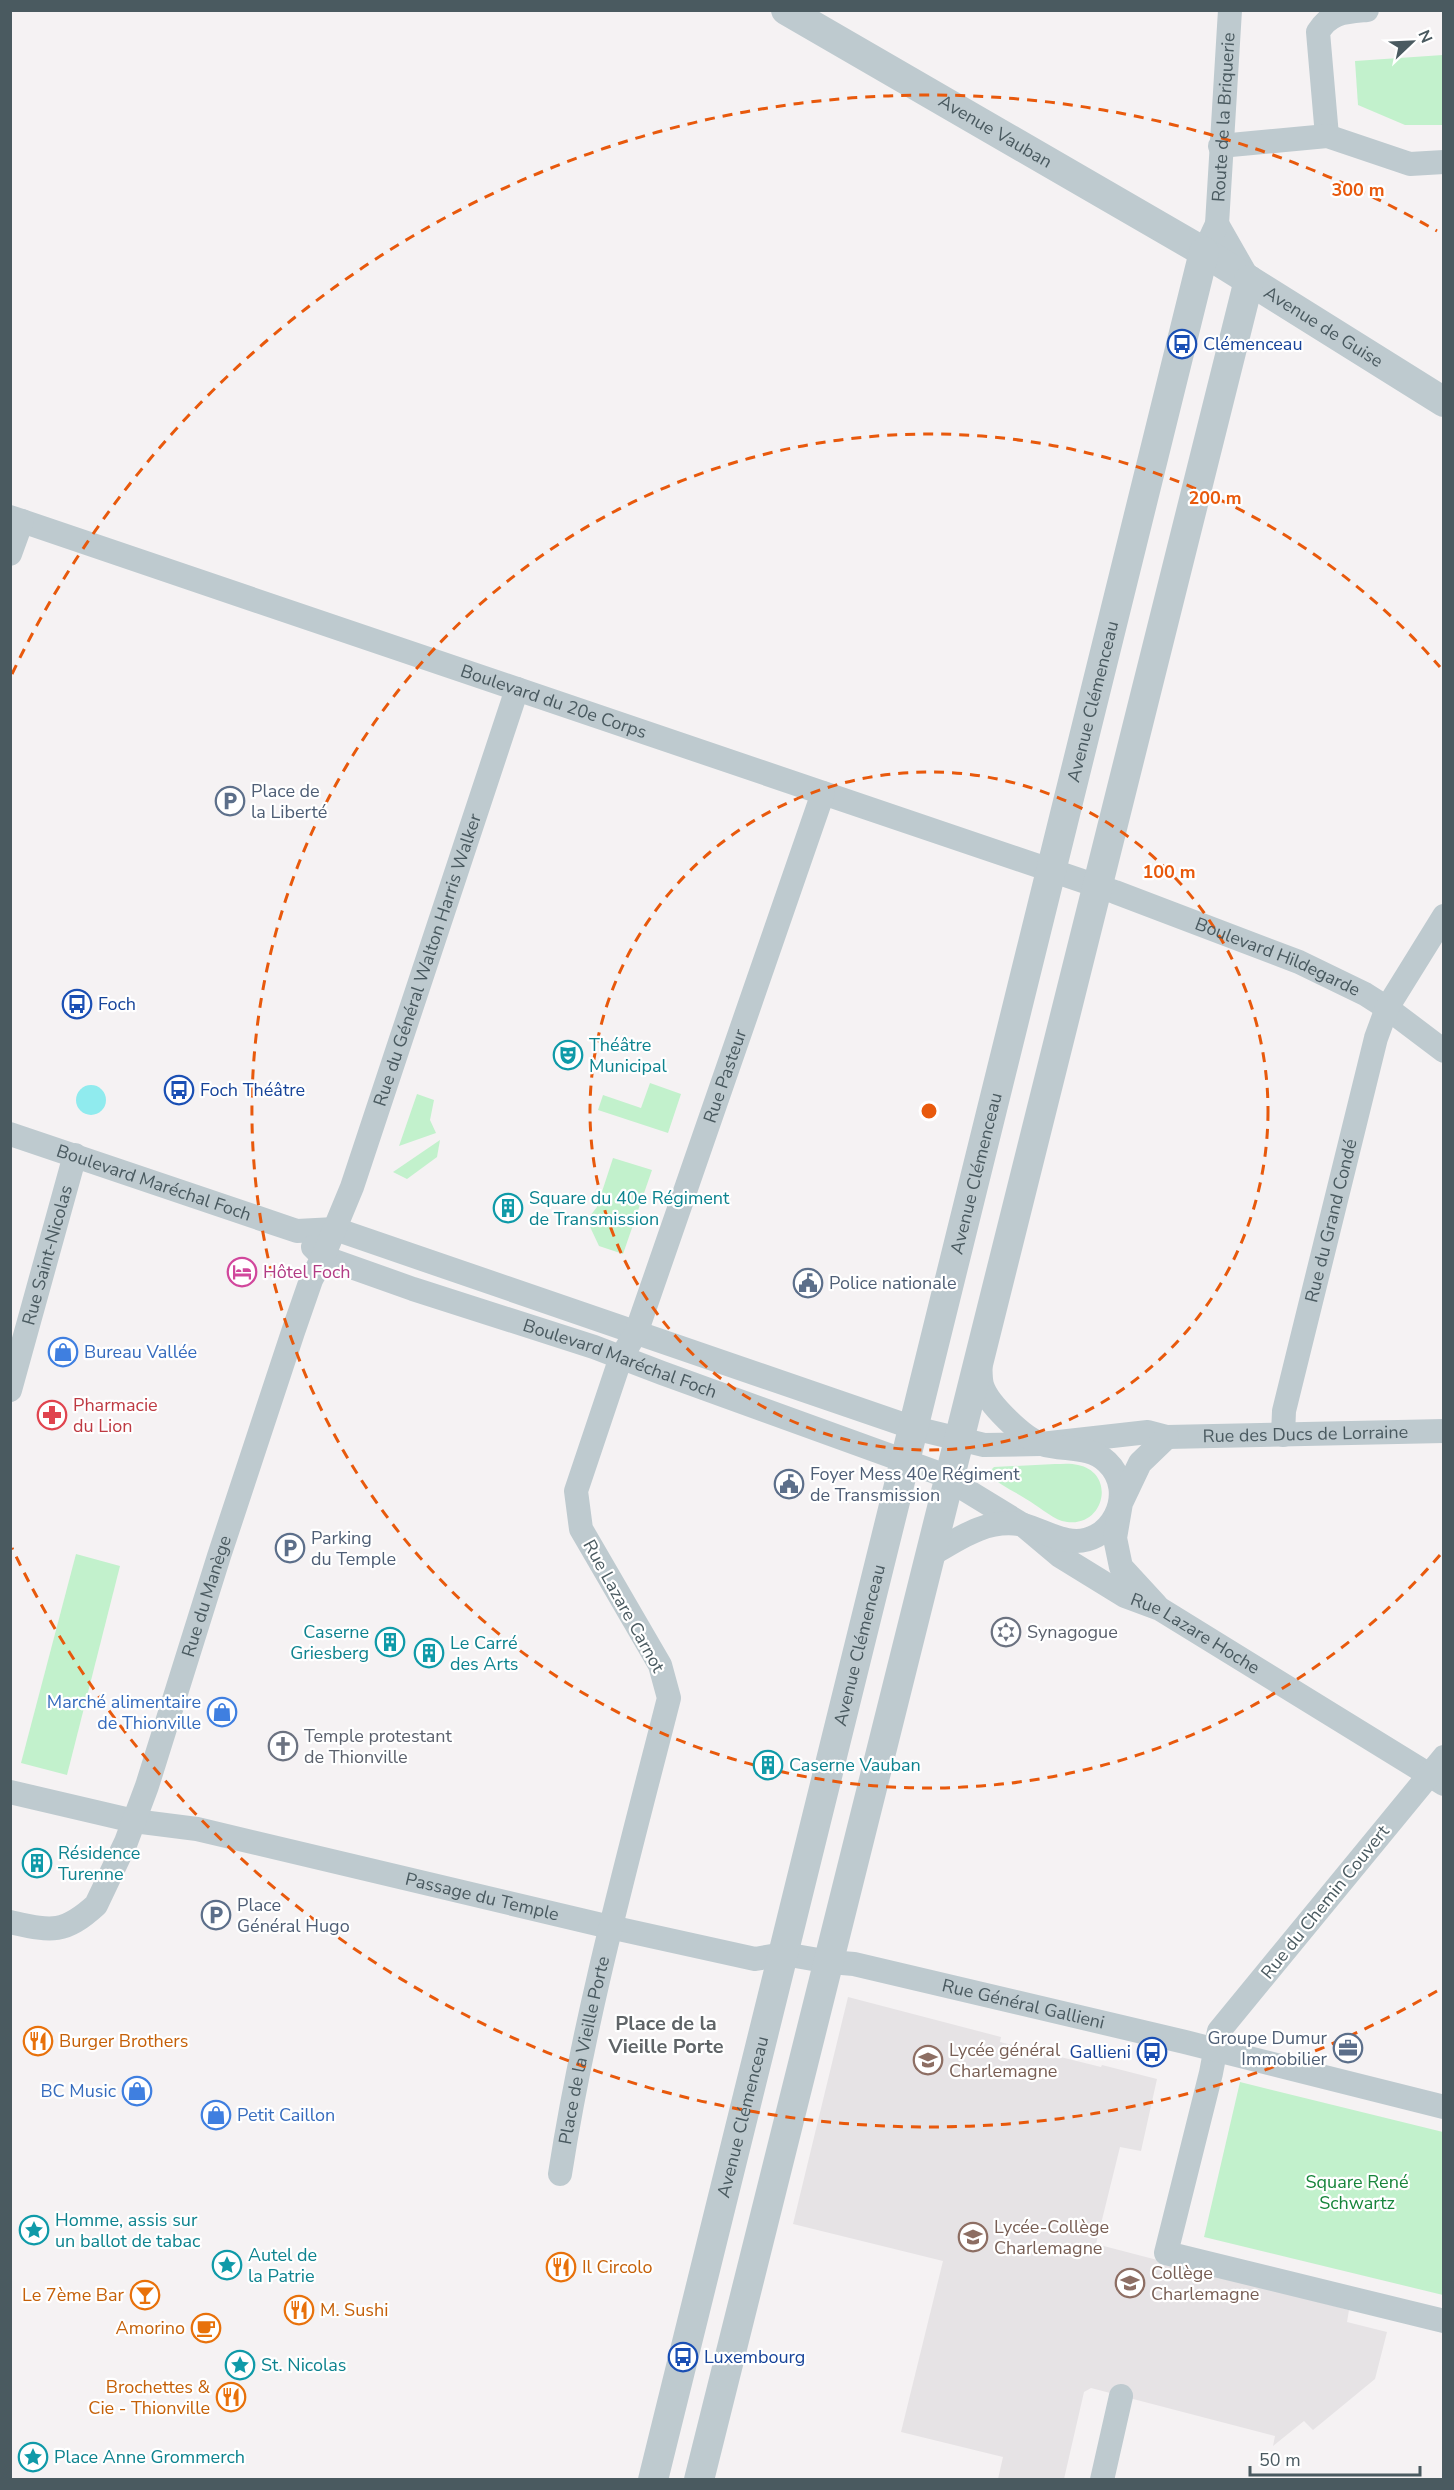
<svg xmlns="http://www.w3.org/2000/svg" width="1454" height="2490" viewBox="0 0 1454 2490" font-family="'Nunito Sans',sans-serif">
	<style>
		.education { fill: #e6e3e5 }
		.green { fill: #c2f1cc }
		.water { fill: #90ebee }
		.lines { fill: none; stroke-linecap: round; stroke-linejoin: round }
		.minor { stroke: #becacf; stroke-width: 24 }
		.tertiary { stroke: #becacf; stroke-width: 30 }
		.ring { fill: none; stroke: #e8590c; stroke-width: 3; stroke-dasharray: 10 8 }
		.labels { text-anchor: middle; stroke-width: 4.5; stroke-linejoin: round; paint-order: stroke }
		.street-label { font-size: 18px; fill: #4a5a60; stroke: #fff }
		.transit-label { font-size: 18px; fill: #164399; stroke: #fff; text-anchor: start }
		.service-label { font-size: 18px; fill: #4e5e75; stroke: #fff; text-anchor: start }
		.culture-label { font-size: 18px; fill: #0d838f; stroke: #fff; text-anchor: start }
		.hotel-label { font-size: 18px; fill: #b23c85; stroke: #fff; text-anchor: start }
		.shop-label { font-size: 18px; fill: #366cbe; stroke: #fff; text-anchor: start }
		.health-label { font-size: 18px; fill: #be3a42; stroke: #fff; text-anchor: start }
		.worship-label { font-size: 18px; fill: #5b616d; stroke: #fff; text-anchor: start }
		.food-label { font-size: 18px; fill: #c56008; stroke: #fff; text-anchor: start }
		.education-label { font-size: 18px; fill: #785e54; stroke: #fff; text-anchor: start }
		.park-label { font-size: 18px; fill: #17853b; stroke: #fff }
		.neighbourhood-label { font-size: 20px; font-weight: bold; fill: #5f6467; stroke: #fff }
		.centre { fill: #e8590c; stroke: #fff; stroke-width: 3 }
		.ring-label { font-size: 18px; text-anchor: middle; font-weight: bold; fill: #e8590c; stroke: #fff; stroke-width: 4.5; stroke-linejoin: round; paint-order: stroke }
	</style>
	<rect width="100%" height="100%" fill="#f5f2f3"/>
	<!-- education -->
	<path class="education" d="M848,1997L1001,2037L1000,2042L1101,2067L1102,2065L1157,2079L1141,2151L1120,2147L1096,2244L1349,2310L1347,2322L1387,2332L1375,2379L1313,2430L1304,2421L1273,2446L1275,2436L1091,2388L1084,2392L1064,2479H998L1003,2457L901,2432L943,2261L793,2224Z"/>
	<!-- green -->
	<g class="green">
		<path d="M1443,55V125H1405L1358,105L1355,61Z"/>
		<path d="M650,1083L681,1094L668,1133L598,1110L603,1095L641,1108Z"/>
		<path d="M417,1094L434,1100L430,1120L436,1133L399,1146Z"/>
		<path d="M440,1140L437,1157L407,1179L393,1172Z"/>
		<path d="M613,1158L652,1170L623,1254L599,1246L584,1214L590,1216L597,1207Z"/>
		<path d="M1055,1464C1062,1464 1071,1463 1078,1465C1118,1473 1104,1532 1062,1521C1050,1517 1037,1505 1026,1499C1014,1491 997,1484 988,1473L994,1467Z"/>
		<path d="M76,1554L120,1566L67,1775L21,1763Z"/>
		<path d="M1240,2082L1443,2132V2295L1204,2237Z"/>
	</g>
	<!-- water -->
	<circle class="water" cx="91" cy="1100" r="15"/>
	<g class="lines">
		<!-- minor -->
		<g class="minor">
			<path d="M1327,136L1318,32C1330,12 1345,12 1367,10"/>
			<path d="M1220,146L1327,136L1410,164L1444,162"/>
			<path d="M1217,224L1249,280"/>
			<path id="s1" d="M1204,252L1217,224L1230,10"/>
			<path id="s2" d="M10,517L1115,892L1299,962L1365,994L1387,1008L1444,1051"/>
			<path d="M10,554L22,521"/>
			<path id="s3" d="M10,1134L297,1231L335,1229L914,1428L984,1445L1041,1444L1148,1432L1167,1437L1444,1431"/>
			<path id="s4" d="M313,1247L323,1257L413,1289L594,1347L662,1373L938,1473L1023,1525L1060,1556L1125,1596L1160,1609L1444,1784"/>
			<path id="s5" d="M10,1390L75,1155"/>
			<path id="s6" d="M1283,1435L1284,1411L1376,1038L1387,1008L1444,916"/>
			<path d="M931,1555C959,1538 989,1517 1024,1525C1038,1529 1052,1537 1067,1540C1111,1549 1139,1492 1107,1462C1089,1445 1064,1451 1042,1444C1024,1439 987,1403 982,1385C980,1378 981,1369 980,1362"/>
			<path d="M1156,1605L1121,1567L1115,1538L1121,1503L1140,1463L1167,1437"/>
			<path d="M1444,1757L1219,2031L1211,2073L1166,2253L1444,2321"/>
			<path id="s7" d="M10,1792L134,1821L197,1829L610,1927L755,1959L784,1954L830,1962L854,1964L1185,2042L1444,2107"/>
			<path id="s8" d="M10,1922C51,1931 63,1935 96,1905L126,1842L147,1786L219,1556L293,1332L311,1280L323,1257L352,1187L517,689"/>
			<path id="s9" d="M560,2174C585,2013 629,1855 669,1698L660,1665L581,1529L576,1491L621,1357L636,1333L823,793"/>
			<path d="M1102,2480L1121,2396"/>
		</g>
		<!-- tertiary -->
		<g class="tertiary">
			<path id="s10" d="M786,10L1204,252L1444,402"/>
			<path id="s11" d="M653,2480L1204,252"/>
			<path d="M699,2480L1249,280"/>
		</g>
	</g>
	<!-- distance rings -->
	<g class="ring">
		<circle cx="929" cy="1111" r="339"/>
		<path d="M1440 1555A677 677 0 1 1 1440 667"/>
		<path d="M1437 1991A1016 1016 0 0 1 12 1548M12 674A1016 1016 0 0 1 1437 231"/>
	</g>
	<!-- icons -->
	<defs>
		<g id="bus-ring" transform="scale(1.5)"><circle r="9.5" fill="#fff" stroke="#1a4fb4" stroke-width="1.5"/><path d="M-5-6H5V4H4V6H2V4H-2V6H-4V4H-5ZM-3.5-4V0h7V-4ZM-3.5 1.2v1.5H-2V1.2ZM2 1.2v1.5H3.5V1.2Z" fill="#1a4fb4"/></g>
		<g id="parking-ring" transform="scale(1.5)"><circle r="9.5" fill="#fff" stroke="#5c6f8a" stroke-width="1.5"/><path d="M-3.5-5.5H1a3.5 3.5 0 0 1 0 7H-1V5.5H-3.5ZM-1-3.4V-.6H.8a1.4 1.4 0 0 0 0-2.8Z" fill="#5c6f8a"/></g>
		<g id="theatre-ring" transform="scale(1.5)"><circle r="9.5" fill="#fff" stroke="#0f9aa8" stroke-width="1.5"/><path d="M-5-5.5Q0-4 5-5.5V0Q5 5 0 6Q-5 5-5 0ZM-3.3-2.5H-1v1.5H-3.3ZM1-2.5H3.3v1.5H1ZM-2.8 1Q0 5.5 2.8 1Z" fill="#0f9aa8"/></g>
		<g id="building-ring" transform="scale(1.5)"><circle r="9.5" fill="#fff" stroke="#0f9aa8" stroke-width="1.5"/><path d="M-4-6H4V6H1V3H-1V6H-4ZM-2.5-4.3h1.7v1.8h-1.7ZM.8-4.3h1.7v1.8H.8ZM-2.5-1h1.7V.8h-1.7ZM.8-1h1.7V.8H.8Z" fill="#0f9aa8"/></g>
		<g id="hotel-ring" transform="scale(1.5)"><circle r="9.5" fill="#fff" stroke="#d1479c" stroke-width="1.5"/><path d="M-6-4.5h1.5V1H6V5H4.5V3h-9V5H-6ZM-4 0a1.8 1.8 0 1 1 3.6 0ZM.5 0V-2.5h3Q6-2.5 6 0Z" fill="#d1479c"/></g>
		<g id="civic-ring" transform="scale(1.5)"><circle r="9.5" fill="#fff" stroke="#5c6f8a" stroke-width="1.5"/><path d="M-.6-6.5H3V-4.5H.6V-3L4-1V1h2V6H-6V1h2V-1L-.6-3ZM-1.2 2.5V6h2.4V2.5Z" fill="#5c6f8a"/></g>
		<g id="shop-ring" transform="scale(1.5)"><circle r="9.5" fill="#fff" stroke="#3f7fe0" stroke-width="1.5"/><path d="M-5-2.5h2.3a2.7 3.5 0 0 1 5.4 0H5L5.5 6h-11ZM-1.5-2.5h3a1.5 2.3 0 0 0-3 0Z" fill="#3f7fe0"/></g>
		<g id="pharmacy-ring" transform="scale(1.5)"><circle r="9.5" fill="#fff" stroke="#e0444e" stroke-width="1.5"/><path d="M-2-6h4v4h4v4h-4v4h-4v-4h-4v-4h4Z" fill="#e0444e"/></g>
		<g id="synagogue-ring" transform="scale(1.5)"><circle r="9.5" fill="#fff" stroke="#6b7280" stroke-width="1.5"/><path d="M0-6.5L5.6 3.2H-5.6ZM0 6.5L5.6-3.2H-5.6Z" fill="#6b7280"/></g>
		<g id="church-ring" transform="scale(1.5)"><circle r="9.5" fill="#fff" stroke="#6b7280" stroke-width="1.5"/><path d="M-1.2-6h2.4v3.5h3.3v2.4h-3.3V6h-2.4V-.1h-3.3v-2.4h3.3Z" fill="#6b7280"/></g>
		<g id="restaurant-ring" transform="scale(1.5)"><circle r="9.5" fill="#fff" stroke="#e8710a" stroke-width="1.5"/><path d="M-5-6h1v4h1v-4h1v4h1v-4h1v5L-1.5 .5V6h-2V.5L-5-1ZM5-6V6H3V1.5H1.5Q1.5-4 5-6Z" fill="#e8710a"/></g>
		<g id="office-ring" transform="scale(1.5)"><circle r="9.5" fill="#fff" stroke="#5c6f8a" stroke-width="1.5"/><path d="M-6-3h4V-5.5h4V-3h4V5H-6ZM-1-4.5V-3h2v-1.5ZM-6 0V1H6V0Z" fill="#5c6f8a"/></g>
		<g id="school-ring" transform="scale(1.5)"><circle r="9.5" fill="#fff" stroke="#8d6e63" stroke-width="1.5"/><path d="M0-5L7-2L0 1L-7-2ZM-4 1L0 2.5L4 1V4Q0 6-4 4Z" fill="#8d6e63"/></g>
		<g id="sight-ring" transform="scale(1.5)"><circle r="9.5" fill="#fff" stroke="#0f9aa8" stroke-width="1.5"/><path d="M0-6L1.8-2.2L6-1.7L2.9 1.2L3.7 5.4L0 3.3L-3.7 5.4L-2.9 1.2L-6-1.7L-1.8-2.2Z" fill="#0f9aa8"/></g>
		<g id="bar-ring" transform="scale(1.5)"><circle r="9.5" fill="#fff" stroke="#e8710a" stroke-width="1.5"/><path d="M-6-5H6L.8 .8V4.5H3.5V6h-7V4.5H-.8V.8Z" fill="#e8710a"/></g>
		<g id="cafe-ring" transform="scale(1.5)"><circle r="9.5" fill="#fff" stroke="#e8710a" stroke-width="1.5"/><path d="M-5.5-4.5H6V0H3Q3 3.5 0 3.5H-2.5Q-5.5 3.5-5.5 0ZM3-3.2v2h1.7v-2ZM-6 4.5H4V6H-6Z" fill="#e8710a"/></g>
	</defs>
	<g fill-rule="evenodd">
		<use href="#bus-ring" x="1182" y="344"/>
		<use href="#parking-ring" x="230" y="801"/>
		<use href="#bus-ring" x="77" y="1004"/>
		<use href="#theatre-ring" x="568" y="1055"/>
		<use href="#bus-ring" x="179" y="1090"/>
		<use href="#building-ring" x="508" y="1208"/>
		<use href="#hotel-ring" x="242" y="1272"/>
		<use href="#civic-ring" x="808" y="1283"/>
		<use href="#shop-ring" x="63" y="1352"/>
		<use href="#pharmacy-ring" x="52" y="1415"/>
		<use href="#civic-ring" x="789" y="1484"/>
		<use href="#parking-ring" x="290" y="1548"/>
		<use href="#synagogue-ring" x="1006" y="1632"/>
		<use href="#building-ring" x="390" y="1642"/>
		<use href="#building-ring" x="429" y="1653"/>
		<use href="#shop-ring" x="222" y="1712"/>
		<use href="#church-ring" x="283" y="1746"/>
		<use href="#building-ring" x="768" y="1765"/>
		<use href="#building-ring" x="37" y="1863"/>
		<use href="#parking-ring" x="216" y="1915"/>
		<use href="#restaurant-ring" x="38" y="2041"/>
		<use href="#office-ring" x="1348" y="2048"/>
		<use href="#bus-ring" x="1152" y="2052"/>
		<use href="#school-ring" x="928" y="2060"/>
		<use href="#shop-ring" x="137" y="2091"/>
		<use href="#shop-ring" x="216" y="2115"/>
		<use href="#sight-ring" x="34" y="2230"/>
		<use href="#school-ring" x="973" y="2237"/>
		<use href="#sight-ring" x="227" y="2265"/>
		<use href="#restaurant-ring" x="561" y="2267"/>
		<use href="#school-ring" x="1130" y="2283"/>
		<use href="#bar-ring" x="145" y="2295"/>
		<use href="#restaurant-ring" x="299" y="2310"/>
		<use href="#cafe-ring" x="206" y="2328"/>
		<use href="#bus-ring" x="683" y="2357"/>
		<use href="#sight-ring" x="240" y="2365"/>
		<use href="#restaurant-ring" x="231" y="2397"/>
		<use href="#sight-ring" x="33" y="2457"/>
	</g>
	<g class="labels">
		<!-- street labels -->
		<g class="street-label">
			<text dy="6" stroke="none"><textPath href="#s1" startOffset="138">Route de la Briquerie</textPath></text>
			<text dy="6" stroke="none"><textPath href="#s10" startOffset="242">Avenue Vauban</textPath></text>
			<text dy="6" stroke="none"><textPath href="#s10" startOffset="624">Avenue de Guise</textPath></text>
			<text dy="6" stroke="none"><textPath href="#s2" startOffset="574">Boulevard du 20e Corps</textPath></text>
			<text dy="6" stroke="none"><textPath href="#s11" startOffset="1832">Avenue Clémenceau</textPath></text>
			<text dy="6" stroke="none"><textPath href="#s2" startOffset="1342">Boulevard Hildegarde</textPath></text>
			<text dy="6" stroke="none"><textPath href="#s8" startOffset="1096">Rue du Général Walton Harris Walker</textPath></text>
			<text dy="6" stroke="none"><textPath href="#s9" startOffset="1160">Rue Pasteur</textPath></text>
			<text dy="6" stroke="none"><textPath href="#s11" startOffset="1346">Avenue Clémenceau</textPath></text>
			<text dy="6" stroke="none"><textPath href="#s3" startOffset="152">Boulevard Maréchal Foch</textPath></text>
			<text dy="6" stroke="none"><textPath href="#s6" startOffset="220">Rue du Grand Condé</textPath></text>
			<text dy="6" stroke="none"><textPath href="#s5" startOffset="140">Rue Saint-Nicolas</textPath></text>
			<text dy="6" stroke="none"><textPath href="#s4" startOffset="328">Boulevard Maréchal Foch</textPath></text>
			<text dy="6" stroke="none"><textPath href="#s3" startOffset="1348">Rue des Ducs de Lorraine</textPath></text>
			<text dy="6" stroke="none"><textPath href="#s8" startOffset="422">Rue du Manège</textPath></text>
			<text transform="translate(624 1606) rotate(61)" y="6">Rue Lazare Carnot</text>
			<text dy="6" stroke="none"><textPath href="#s4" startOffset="970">Rue Lazare Hoche</textPath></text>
			<text dy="6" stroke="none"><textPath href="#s11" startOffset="860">Avenue Clémenceau</textPath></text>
			<text dy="6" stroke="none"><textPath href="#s7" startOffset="484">Passage du Temple</textPath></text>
			<text transform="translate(1325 1902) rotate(-51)" y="6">Rue du Chemin Couvert</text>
			<text dy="6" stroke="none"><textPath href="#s7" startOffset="1038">Rue Général Gallieni</textPath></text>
			<text dy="6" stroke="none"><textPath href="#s9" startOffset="126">Place de la Vieille Porte</textPath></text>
			<text dy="6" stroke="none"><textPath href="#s11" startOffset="374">Avenue Clémenceau</textPath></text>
		</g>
		<!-- transit labels -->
		<g class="transit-label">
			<text x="1203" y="350">Clémenceau</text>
			<text x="98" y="1010">Foch</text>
			<text x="200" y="1096">Foch Théâtre</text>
			<text x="1131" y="2058" text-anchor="end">Gallieni</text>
			<text x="704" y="2363">Luxembourg</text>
		</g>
		<!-- service labels -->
		<g class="service-label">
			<text x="251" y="797">Place de<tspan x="251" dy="21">la Liberté</tspan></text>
			<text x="829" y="1289">Police nationale</text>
			<text x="810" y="1480">Foyer Mess 40e Régiment<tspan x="810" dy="21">de Transmission</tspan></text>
			<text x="311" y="1544">Parking<tspan x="311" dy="21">du Temple</tspan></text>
			<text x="237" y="1911">Place<tspan x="237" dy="21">Général Hugo</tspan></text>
			<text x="1327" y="2044" text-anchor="end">Groupe Dumur<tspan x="1327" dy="21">Immobilier</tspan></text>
		</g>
		<!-- culture labels -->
		<g class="culture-label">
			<text x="589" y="1051">Théâtre<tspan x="589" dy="21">Municipal</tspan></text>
			<text x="529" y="1204">Square du 40e Régiment<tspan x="529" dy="21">de Transmission</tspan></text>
			<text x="369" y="1638" text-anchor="end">Caserne<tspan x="369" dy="21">Griesberg</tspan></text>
			<text x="450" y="1649">Le Carré<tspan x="450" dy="21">des Arts</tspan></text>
			<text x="789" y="1771">Caserne Vauban</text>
			<text x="58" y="1859">Résidence<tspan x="58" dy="21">Turenne</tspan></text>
			<text x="55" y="2226">Homme, assis sur<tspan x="55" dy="21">un ballot de tabac</tspan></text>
			<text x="248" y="2261">Autel de<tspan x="248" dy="21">la Patrie</tspan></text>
			<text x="261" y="2371">St. Nicolas</text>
			<text x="54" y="2463">Place Anne Grommerch</text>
		</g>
		<!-- hotel labels -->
		<g class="hotel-label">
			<text x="263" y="1278">Hôtel Foch</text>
		</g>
		<!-- shop labels -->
		<g class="shop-label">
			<text x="84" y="1358">Bureau Vallée</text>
			<text x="201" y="1708" text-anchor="end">Marché alimentaire<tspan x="201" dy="21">de Thionville</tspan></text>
			<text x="116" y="2097" text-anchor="end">BC Music</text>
			<text x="237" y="2121">Petit Caillon</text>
		</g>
		<!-- health labels -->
		<g class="health-label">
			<text x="73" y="1411">Pharmacie<tspan x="73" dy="21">du Lion</tspan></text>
		</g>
		<!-- worship labels -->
		<g class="worship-label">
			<text x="1027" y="1638">Synagogue</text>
			<text x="304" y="1742">Temple protestant<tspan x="304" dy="21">de Thionville</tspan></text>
		</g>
		<!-- food labels -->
		<g class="food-label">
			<text x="59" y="2047">Burger Brothers</text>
			<text x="582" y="2273">Il Circolo</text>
			<text x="124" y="2301" text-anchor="end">Le 7ème Bar</text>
			<text x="320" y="2316">M. Sushi</text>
			<text x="185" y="2334" text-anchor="end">Amorino</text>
			<text x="210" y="2393" text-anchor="end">Brochettes &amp;<tspan x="210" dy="21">Cie - Thionville</tspan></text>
		</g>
		<!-- education labels -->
		<g class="education-label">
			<text x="949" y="2056">Lycée général<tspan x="949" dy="21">Charlemagne</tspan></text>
			<text x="994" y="2233">Lycée-Collège<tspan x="994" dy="21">Charlemagne</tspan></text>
			<text x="1151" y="2279">Collège<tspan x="1151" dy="21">Charlemagne</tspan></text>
		</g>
		<!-- park labels -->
		<g class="park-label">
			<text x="1357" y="2188">Square René<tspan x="1357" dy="21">Schwartz</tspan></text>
		</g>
		<!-- neighbourhood labels -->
		<g class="neighbourhood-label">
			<text x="666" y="2030">Place de la<tspan x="666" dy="23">Vieille Porte</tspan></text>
		</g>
	</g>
	<circle cx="929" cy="1111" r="9" class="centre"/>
	<g class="ring-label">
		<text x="1358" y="196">300 m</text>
		<text x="1215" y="504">200 m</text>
		<text x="1169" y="878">100 m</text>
	</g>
	<!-- border -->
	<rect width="1454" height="2490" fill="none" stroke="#4a5a60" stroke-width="24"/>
	<!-- north arrow -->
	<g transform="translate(1412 42) rotate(67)" stroke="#ffffff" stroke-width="4.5" paint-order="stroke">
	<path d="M0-4.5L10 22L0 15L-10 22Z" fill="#4a5a60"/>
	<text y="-9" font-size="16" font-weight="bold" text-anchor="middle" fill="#4a5a60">N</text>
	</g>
	<!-- scale -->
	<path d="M1250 2466v9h170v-9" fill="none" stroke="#4a5a60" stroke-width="3"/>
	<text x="1259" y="2466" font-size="18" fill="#4a5a60" stroke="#ffffff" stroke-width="4.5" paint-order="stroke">50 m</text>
</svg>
